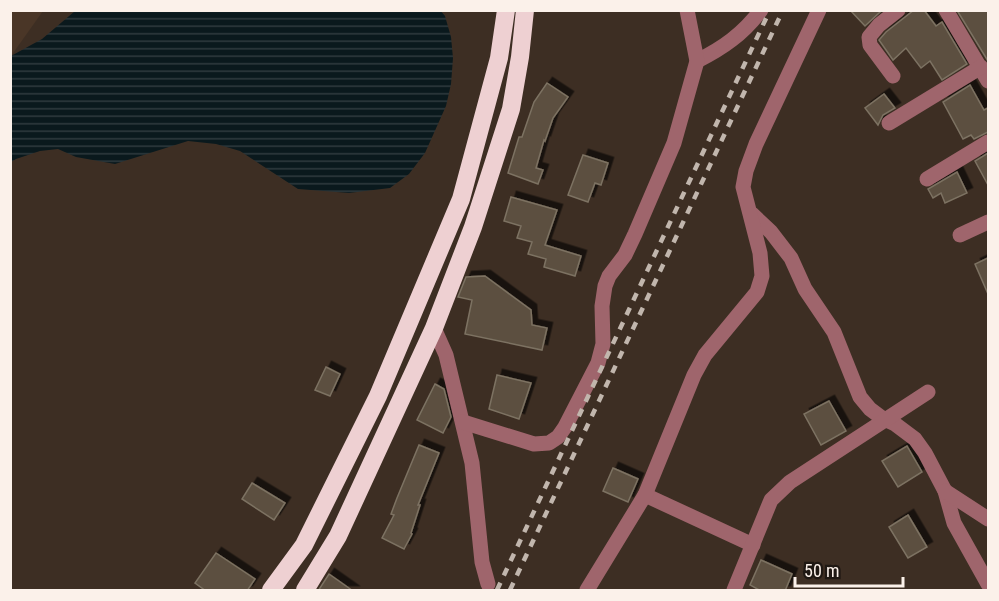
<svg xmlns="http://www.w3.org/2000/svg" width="999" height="601" viewBox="0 0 999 601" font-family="'Roboto Condensed',sans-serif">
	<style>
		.built { fill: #4a3627 }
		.water { fill: url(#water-rules) }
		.building { fill: #5b5041; stroke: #7d7262; stroke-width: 1.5; filter: url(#shadow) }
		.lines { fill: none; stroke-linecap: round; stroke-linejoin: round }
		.minor { stroke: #9f656c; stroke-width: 15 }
		.highway { stroke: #eed0d2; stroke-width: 18 }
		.rail { stroke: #c1b6ad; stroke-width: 4.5; stroke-dasharray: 8 8; stroke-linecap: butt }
	</style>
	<defs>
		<pattern id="water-rules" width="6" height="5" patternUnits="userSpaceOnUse" patternTransform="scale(1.5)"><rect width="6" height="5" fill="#0a191d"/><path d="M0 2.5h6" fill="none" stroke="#2f3b3e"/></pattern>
		<filter id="shadow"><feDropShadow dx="5.5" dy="-5.5" stdDeviation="0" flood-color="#0009"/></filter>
	</defs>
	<rect width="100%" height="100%" fill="#3d2e23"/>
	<!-- built -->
	<path class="built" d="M10,11H43L11,56H10Z"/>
	<!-- water -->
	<path class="water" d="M440,10L445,16L451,37L453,58L451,84L446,106L425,153L409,174L390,188L349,193L298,189L240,151L216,144L188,141L115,164L76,157L58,149L40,151L16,159L11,162V56L42,39L75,11Z"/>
	<!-- building -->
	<g class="building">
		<path d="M850,10H879L880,12L865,26Z"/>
		<path d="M914,10H924L936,26L942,22L967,64L942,80L930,61L921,68L906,48L893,60L879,40L886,32Z"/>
		<path d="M960,10H988V61L958,12Z"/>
		<path d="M547,83L568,97L553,118L545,141L544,140L536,168L543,170L538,184L508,173L519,137H522L534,102Z"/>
		<path d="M970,85L984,110L988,108V132L974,139L971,135L963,139L943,102Z"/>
		<path d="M884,94L895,108L883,115L878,125L865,108Z"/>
		<path d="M988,153V185L975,161Z"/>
		<path d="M583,155L608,163L601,185L595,183L588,202L568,195Z"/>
		<path d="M957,172L967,193L945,203L941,193L933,198L928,189Z"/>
		<path d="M511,197L557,210L545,245L581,256L575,276L544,267L546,259L528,254L532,242L517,238L521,226L504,221Z"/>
		<path d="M988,258V294L975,264Z"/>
		<path d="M485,276L531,310L532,325L547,328L542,350L465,334L472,300L458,297L466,277Z"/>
		<path d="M326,367L340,374L330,396L315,390Z"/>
		<path d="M497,375L531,383L519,419L489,409Z"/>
		<path d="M435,384L444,389L451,417L443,433L417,420Z"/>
		<path d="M829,401L846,431L821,445L804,414Z"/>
		<path d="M419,445L439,453L418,505H420L411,533L412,534L404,549L382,538L394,515L391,514L397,498Z"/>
		<path d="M907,446L922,472L898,487L882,461Z"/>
		<path d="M613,468L638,479L628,502L603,491Z"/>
		<path d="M252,483L285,503L274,520L242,499Z"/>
		<path d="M908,515L927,547L908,558L889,527Z"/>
		<path d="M216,553L255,579L247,591H206L195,583Z"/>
		<path d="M761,560L792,574L785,591H761L750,585Z"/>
		<path d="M329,574L353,591H318Z"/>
	</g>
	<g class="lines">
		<!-- minor -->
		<g class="minor">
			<path d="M946,10L988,81"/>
			<path d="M697,61C723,48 743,34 761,10"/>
			<path d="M893,76L870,45L869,37L879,25L898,10"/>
			<path d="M889,123L981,67"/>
			<path d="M927,179L988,142"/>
			<path d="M752,214L771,232L791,258L805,289L834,332L860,397L870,409L882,418L895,424L915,439L925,453L945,491L954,523L988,584"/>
			<path d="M960,235L988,222"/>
			<path d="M434,328L446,355L472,463L482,562L488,584"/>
			<path d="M463,422L534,444L549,443L558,437L565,427L598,363L603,344L602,306L605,286L609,276L625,255L635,234L674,143L697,61L687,10"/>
			<path d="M945,491L988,519"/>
			<path d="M645,495L753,545"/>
			<path d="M587,590L645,495L694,375L705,355L757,292L762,276L760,253L743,187L746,171L756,144L819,10"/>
			<path d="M734,590L771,500L790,482L928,392"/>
		</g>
		<!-- highway -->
		<g class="highway">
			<path d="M271,590L304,545L378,396L461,199L499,58L506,10"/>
			<path d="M305,590L338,536L434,328L473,227L511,109L520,57L525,10"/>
		</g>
		<!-- rail -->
		<g class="rail">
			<path d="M497,590L770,10"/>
			<path d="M510,590L783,10"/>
		</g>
	</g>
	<!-- border -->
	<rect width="999" height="601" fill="none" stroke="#fbf1ea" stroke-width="24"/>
	<!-- scale -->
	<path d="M795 577v9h108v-9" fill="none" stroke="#fbf1ea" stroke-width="3"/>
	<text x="804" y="577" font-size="18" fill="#fbf1ea" stroke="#1f1813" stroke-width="4.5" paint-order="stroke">50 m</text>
</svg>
